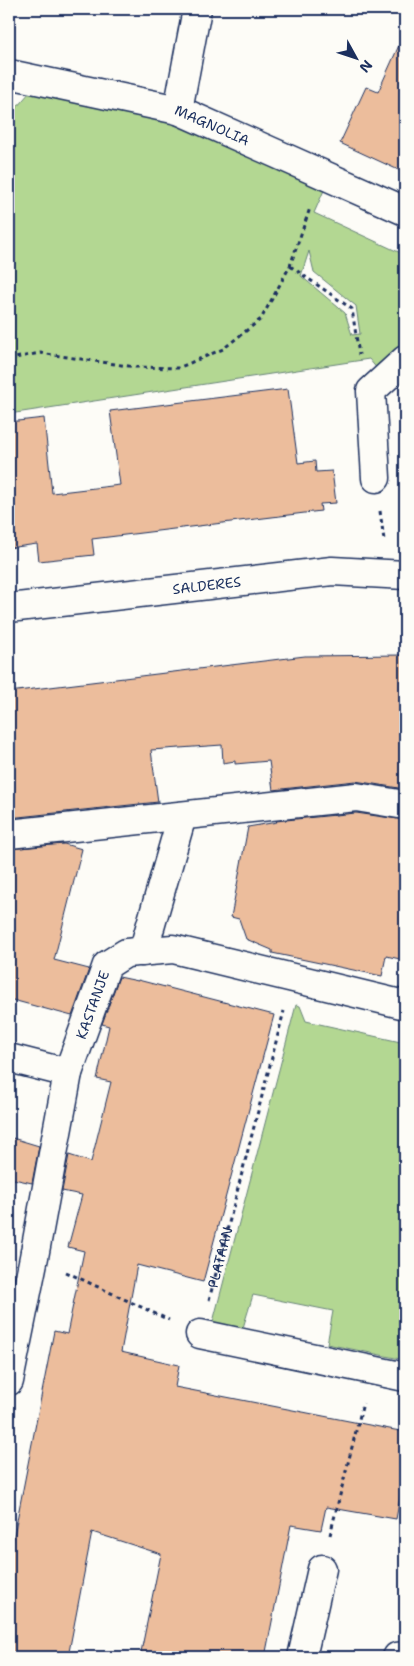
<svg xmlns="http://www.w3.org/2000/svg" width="414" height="1666" viewBox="0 0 414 1666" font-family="'Shantell Sans',sans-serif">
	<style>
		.green { fill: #b3d792; stroke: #678378; fill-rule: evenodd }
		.building { fill: #ecbd9c; stroke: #1b2f5e }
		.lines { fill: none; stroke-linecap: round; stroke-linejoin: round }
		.minor-casing { stroke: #1b2f5e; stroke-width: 31 }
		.path { stroke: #1b2f5e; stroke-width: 3; stroke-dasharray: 4 4; stroke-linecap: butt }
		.minor { stroke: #fdfcf7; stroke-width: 28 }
		.labels { text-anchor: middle; stroke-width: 4.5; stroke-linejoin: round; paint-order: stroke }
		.street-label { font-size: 14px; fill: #1b2f5e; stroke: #fdfcf7 }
	</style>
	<rect width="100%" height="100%" fill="#fdfcf7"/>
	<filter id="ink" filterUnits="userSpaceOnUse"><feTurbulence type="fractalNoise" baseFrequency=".02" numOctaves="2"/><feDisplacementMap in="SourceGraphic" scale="10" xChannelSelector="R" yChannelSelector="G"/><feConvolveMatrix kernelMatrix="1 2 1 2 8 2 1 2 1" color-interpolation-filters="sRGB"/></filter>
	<g filter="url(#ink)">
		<!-- green -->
		<g class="green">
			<path d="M30,92L171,114L325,188L314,213L405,255V347L378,370L369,359L9,414V116ZM309,251L314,272L356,306L360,334L352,335L345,313L301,276Z"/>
			<path d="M296,1005L300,1006L306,1021L405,1043V1360L327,1344L333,1311L253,1295L242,1331L213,1322Z"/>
		</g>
		<!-- building -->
		<g class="building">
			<path d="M405,32V173L340,143L366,87L378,92Z"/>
			<path d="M288,389L298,463L315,461L316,472L332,471L336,503L320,504L321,511L92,539L94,555L39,561L37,544L9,548V422L44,418L52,493L120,485L110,411Z"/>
			<path d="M405,655V789L355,781L273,790L269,761L235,764V761L223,763L222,745L151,750L158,802L9,818V692L305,656Z"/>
			<path d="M356,813L405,820V960L386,956L382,976L272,953V950L246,939L239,919L231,917L248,827L277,822L276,821Z"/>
			<path d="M64,844L82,849L54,960L89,969L72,1016L9,999V849Z"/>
			<path d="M119,977L138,981V980L274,1015L203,1282L137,1265L121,1352L179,1365L175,1387L405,1432V1488L402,1487L396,1519L326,1507L321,1530L291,1525L265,1657H140L161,1554L92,1532L68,1657H9V1561L54,1331L67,1334L84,1251L68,1247L82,1195L62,1191L69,1155L91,1162L111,1082L97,1079L109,1026L102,1024Z"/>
			<path d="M9,1137L39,1146L32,1183L9,1178Z"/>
		</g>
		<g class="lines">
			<!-- minor casing -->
			<g class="minor-casing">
				<g id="minor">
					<path id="s2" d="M9,74L178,110L405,211"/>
					<path d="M178,110L197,9"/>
					<path d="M376,478L371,391L405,360"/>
					<path id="s3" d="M9,608L332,571L405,575"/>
					<path d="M9,834L356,797L405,805"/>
					<path d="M143,952L182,816"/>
					<path d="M9,1058L68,1073"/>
					<path d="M200,1334L405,1377"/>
					<path id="s4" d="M9,1381L34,1257L68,1073L107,965L126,953L173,949L405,1005"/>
					<path d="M302,1657L322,1569"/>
					<path d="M397,1657L405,1656"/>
				</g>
			</g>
			<!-- path -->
			<g class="path">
				<path d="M290,266L352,309L359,355"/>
				<path d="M9,355L15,358L40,353L135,367L178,368L223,349L261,319L290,266L310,208"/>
				<path d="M380,511L384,540"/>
				<path d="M66,1272L169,1320"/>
				<path id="s1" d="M209,1300L284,1011"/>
				<path d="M330,1535L363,1403"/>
			</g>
			<!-- minor -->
			<use href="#minor" class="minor"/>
		</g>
	</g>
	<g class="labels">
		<!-- street labels -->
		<g class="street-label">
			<text dy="5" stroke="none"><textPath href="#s2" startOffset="210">MAGNOLIA</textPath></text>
			<text dy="5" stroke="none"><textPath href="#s3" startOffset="199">SALDERES</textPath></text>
			<text dy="5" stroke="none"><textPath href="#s4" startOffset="386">KASTANJE</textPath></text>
			<text dy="5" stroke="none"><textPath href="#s1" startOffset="44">PLATAAN</textPath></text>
		</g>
	</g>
	<!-- margin -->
	<rect width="414" height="1666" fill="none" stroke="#fdfcf7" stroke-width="30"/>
	<rect x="15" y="15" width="384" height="1636" fill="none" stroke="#1b2f5e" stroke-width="2" filter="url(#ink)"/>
	<!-- north arrow -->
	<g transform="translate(356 58) rotate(130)" stroke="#fdfcf7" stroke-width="4" paint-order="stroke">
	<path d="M0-4L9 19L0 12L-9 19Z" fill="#1b2f5e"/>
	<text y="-8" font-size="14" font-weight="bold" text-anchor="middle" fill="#1b2f5e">N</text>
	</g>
</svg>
